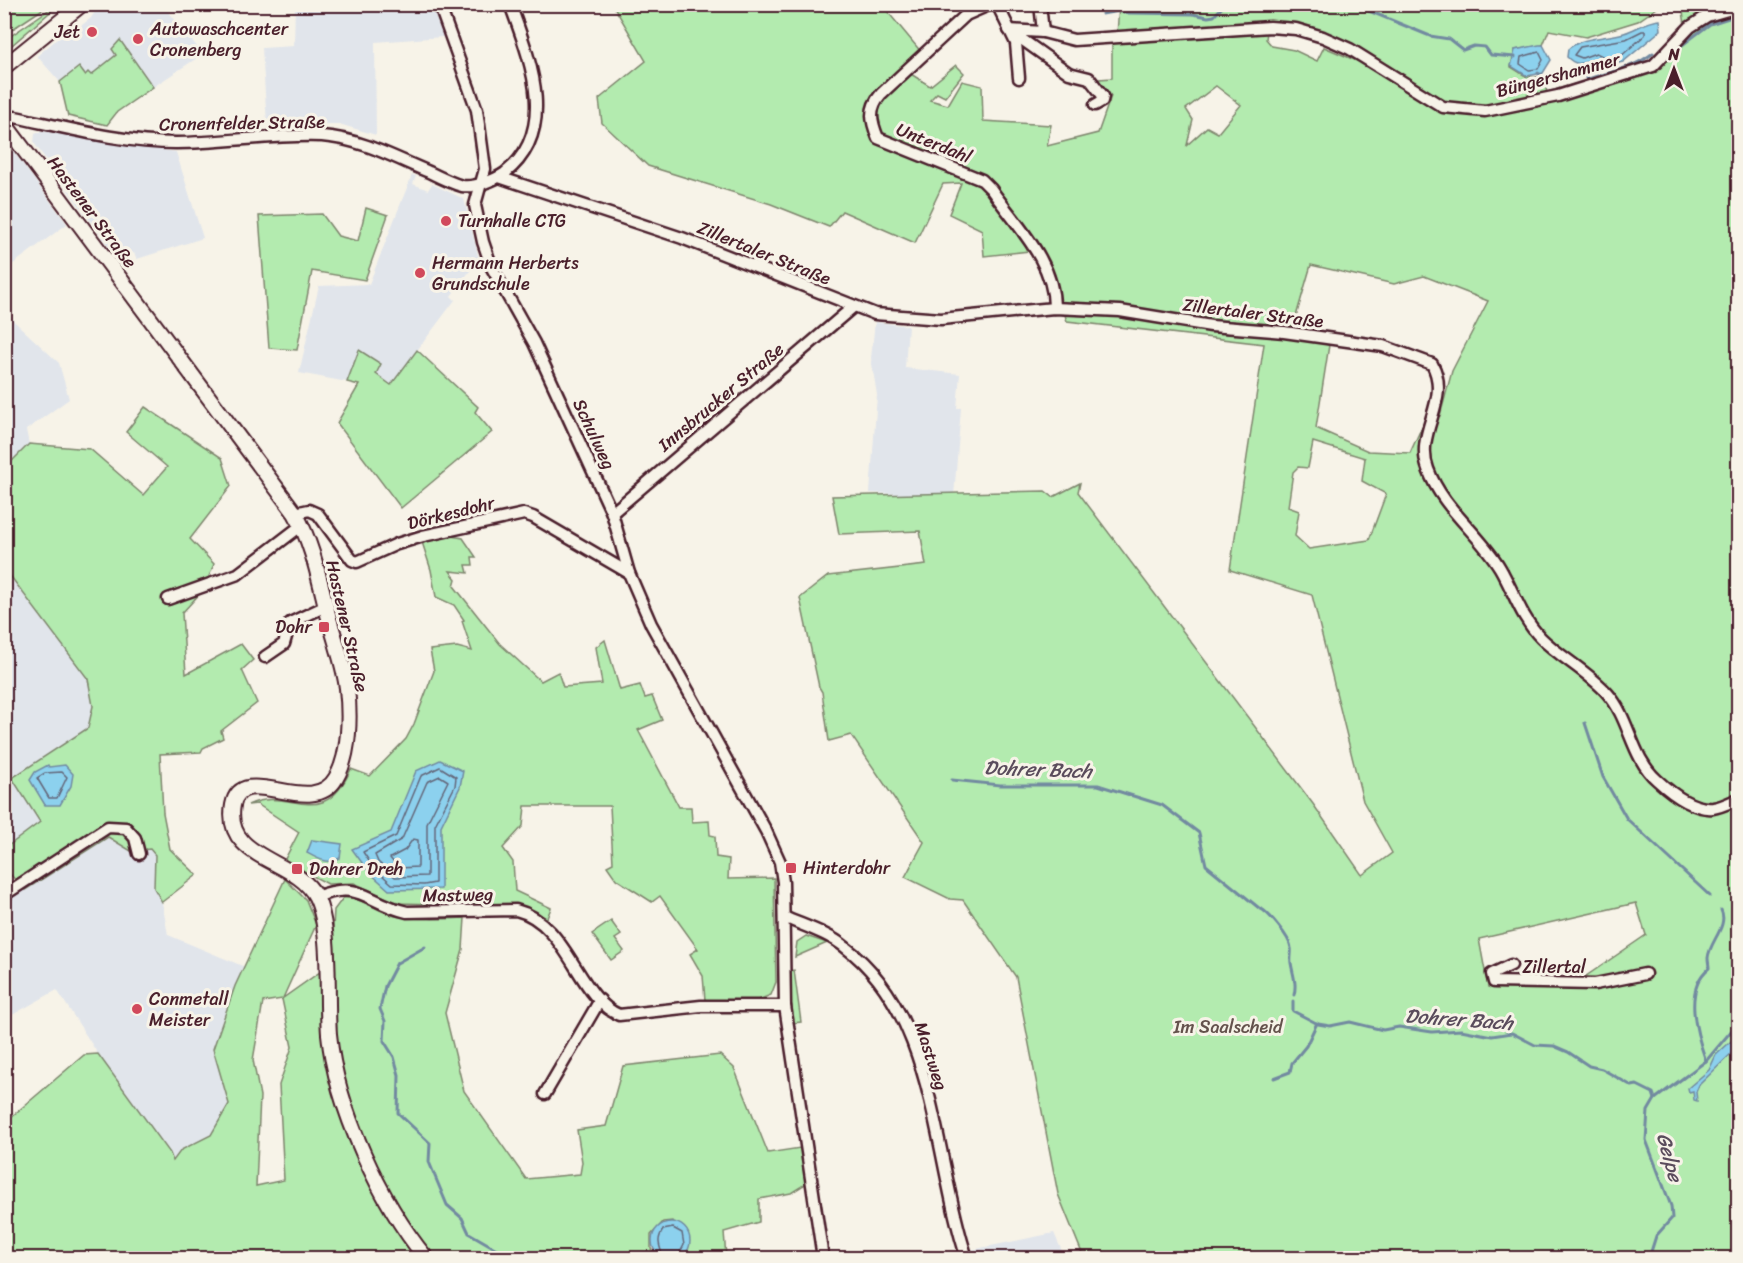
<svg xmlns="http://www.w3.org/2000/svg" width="1743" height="1263" viewBox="0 0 1743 1263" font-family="Sriracha,sans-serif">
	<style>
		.built { fill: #e1e5eb }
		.green { fill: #b3ebaf; stroke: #7e856d; stroke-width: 1.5; fill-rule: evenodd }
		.water { fill: #8cd1ee; stroke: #728aa0; stroke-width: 1.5 }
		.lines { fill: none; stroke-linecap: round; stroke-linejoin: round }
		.shore { stroke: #646679; stroke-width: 1.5 }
		.stream { stroke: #728aa0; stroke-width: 3 }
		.minor-casing { stroke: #4a1f2b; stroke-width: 15 }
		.secondary-casing { stroke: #4a1f2b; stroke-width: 18 }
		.minor { stroke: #f7f3e8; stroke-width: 10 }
		.secondary { stroke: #f7f3e8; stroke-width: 14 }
		.poi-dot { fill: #d1495b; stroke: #f7f3e8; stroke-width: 2 }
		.labels { text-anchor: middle; stroke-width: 6; stroke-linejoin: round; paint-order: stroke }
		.poi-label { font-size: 18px; fill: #4a1f2b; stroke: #f7f3e8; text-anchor: start }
		.street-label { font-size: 18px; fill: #4a1f2b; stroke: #f7f3e8 }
		.park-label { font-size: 18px; fill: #64524c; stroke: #f7f3e8 }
		.water-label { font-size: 20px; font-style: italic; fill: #5a4c5c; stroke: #f7f3e8 }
	</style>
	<rect width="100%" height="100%" fill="#f7f3e8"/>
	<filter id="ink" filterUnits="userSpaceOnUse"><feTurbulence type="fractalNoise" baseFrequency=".0167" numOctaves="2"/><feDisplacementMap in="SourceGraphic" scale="12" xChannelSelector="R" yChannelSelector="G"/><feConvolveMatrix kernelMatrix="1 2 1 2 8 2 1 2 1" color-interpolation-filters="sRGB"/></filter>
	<g filter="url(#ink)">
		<!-- built -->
		<g class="built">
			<path d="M100,4L163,5L203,54L153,87L120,41L117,55L91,76L85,75L78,67L60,82L37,56L57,39L73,32L91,18Z"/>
			<path d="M295,5H431L443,37L375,42L376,135L339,124H267L262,48L294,46Z"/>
			<path d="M42,131L176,152L203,238L137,259L134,253L117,258L34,143L35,134Z"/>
			<path d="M5,140L67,224L5,270H4Z"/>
			<path d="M412,175L416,176L413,184L428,190L432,184L464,199L479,259L451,296L455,300L391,385L376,374L359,351L347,382L299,373L319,286L369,284Z"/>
			<path d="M4,312L59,363L69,399L26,430L29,444L5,468Z"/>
			<path d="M875,322L908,326L905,368L960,374L957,408H961L954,496L870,493L877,395L871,358Z"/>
			<path d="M4,569L88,679L93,706L88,728L12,778L40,822L5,849Z"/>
			<path d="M108,837L131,851L150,849L155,855L154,888L162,902L168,935L245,967L213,1049L229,1104L211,1135L181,1150L173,1161L170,1153L98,1054L57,990L5,1019L4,903Z"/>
			<path d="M1054,1233L1065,1258H974L971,1250Z"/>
		</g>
		<!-- green -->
		<g class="green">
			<path d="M5,4H49V5L5,34Z"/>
			<path d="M613,5H882L922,53L906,71L930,86L956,65L964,73L945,97L937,93L930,100L948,105L962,81L982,86L983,121L1051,125L1047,146L1098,133L1111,96L1098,84L1099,79L1112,78V42L1117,35L1119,5H1661L1638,21L1586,37L1549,30L1543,45L1515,50L1511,67L1527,77H1542L1547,92L1648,63L1686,31L1682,5H1738V1258H1084L1058,1194L1016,977L963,900L950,899L905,877L924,842L851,735L829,741L822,692L819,687L800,598L828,576L926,565L920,531L839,534L832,496L1045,491L1053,497L1080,483L1078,492L1313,804L1362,875L1392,853L1363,801L1312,595L1230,570L1264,344L1067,321L1044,254L1032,250L1027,242L1029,251L984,256L982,230L949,214L961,183L943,184L915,243L842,211L829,227L771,204L648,166L602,123L599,99L646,61ZM1268,26L1323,37L1376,69L1324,47L1317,61L1294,50L1272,46L1266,39ZM1216,86L1241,105L1218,133L1207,127L1187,145L1193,120L1186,109ZM1311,265L1394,284L1424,276L1488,301L1452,371L1440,416L1425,420L1410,453L1368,451L1316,428L1329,345L1290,337ZM1313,442L1365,458L1362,481L1386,494L1369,540L1309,549L1295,536L1299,511L1288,507L1293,472L1298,467L1308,468ZM1636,903L1646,935L1567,989L1488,987L1479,939Z"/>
			<path d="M54,6L56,7L5,51V40Z"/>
			<path d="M120,40L153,87L117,112L107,125L68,116L60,82L79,67L85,75L88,72L91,75L116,55L112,49Z"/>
			<path d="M366,208L388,215L365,280L312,271L297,350L269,348L259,216L322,214L338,236L358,241Z"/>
			<path d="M359,350L381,364L376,374L391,385L417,350L478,407L475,412L492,432L401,508L337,423L359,385L347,382Z"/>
			<path d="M145,407L222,458L231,486L190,539L214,564L204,589L182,613L186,674L241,644L253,660L242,670L257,703L221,731L223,738L203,748L201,752L160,754L163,813L170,849L197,875L162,902L154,888L155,855L150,849L131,851L108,837L25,890L5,869L4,849L40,822L12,778L88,728L93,706L88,679L5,569V468L29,444L90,449L143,495L167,467L126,432Z"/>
			<path d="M445,535L463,538L476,557H472L473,565H466L468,573L450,571L456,579L454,586L500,644L535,676L541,681L558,672L563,687L602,684L596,647L605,640L620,690L640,685L645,698L652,696L662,720L638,730L679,807H691L692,822L709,821L710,835L715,836L716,857L729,859L728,879L774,878L776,982L771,995L758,1000H705L703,976L690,954L698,949L660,896L652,902L616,879L607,866L613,863L610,806H525L523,826L503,848L513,862L515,891L551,908L547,918L514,906L398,903L354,883L328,884L284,861L299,832L257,804L248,805C289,784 322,834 351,769L370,776L406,739L414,724L434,671L430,650L457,647L472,651L462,621L464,620L454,605L436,597L431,570L422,542Z"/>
			<path d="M285,879L306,900L316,925L283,998L331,964L334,910L343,898C361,896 377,912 395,916C418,920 441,919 465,918L463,949L445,1013L464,1091L526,1179L580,1174L582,1162L577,1130L606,1126L623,1066L720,1055L734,1068L768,1153L800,1148L807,1183L791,1193L759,1199V1222L724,1232L726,1257L681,1258L685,1255L672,1221L663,1222L651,1235V1249L659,1258H5L4,1123L84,1055L98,1054L170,1153L173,1161L181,1150L211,1135L229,1104L213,1049L235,986ZM282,999L292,1047L279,1085L284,1180L256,1186L260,1096L253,1060L263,1002Z"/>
			<path d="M611,921L621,935L615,939L624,951L611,960L592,934Z"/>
			<path d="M806,936L827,943L795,957L797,942Z"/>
			<path d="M794,970L801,1022L793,1023L788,971Z"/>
		</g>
		<!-- water -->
		<g class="water">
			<path d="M1660,20L1661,30L1623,62L1604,66L1596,59C1584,61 1579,69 1567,57L1568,49C1584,36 1604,39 1624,33C1637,29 1646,21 1660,20Z"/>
			<path d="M1539,45H1543L1551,60L1543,73L1527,76L1511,66L1515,50Z"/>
			<path d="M440,760L463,771L460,787L441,826V889L389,890L368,871L352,849L391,832L416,771Z"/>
			<path d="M48,765L49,767L65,765L73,774L71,786L60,805H45L30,780L35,772Z"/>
			<path d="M312,840L342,844L340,858C328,865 318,859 307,853Z"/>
			<path d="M1738,1035V1047L1699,1085L1696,1092L1697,1101L1694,1100L1693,1091L1689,1092L1688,1088L1709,1070L1716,1055Z"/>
			<circle cx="671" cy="1241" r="19"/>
		</g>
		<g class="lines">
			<!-- shore -->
			<g class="shore">
				<path d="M1642,31H1645V35L1620,57L1608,59L1596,53L1582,58L1574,55L1580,47L1626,39Z"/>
				<path d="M1539,52L1543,60L1538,69L1529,70L1520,64L1521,57Z"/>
				<path d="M440,767L456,777L455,786L435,825V883L424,885L392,884L373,867L363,852L396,836L421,776Z"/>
				<path d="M62,772L67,777L57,798H49L37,778L45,773Z"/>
				<path d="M440,776L448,781L427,823V876L395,877L378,862L375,855L402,839L427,782Z"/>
				<path d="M413,839L418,840V867L398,868L390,858L405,850Z"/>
				<path d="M663,1258C661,1247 655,1242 663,1230L673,1228L682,1233L684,1245L677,1258"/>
			</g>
			<!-- stream -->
			<g class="stream">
				<path d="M1352,4L1430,36L1449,39L1463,50L1474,46L1485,47L1491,55L1515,57"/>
				<path d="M1102,14L1119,11L1128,13L1193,14L1208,17L1214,16L1225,4"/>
				<path d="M1669,55L1710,24L1738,15"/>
				<path d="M1538,73L1548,81"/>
				<path d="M1559,80L1583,75L1588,79C1610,72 1635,68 1653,53"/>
				<path d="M1585,723L1603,777L1627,819L1710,896"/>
				<path d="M952,780L1000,785H1098L1162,805L1199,833L1206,865L1259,908C1268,911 1290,938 1291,948C1292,953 1290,958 1291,963C1293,975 1297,983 1294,995"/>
				<path d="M425,947L397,963L385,986L380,1009L385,1021L384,1041L394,1057L399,1075L398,1113L430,1143L429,1162L447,1205L462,1218L469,1233L512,1258"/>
				<path d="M1293,1001V1011L1318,1024L1330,1026L1350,1022L1383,1030L1399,1027L1432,1032L1461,1030L1492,1036L1512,1033L1535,1045L1554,1046L1568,1052L1589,1066L1602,1069L1632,1086L1637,1085L1653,1093L1655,1099"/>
				<path d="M1706,1061C1696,1033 1683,989 1709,968C1709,965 1708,961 1708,958C1709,942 1729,926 1721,910"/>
				<path d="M1274,1078L1290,1072L1292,1063L1306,1046L1317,1023"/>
				<path d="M1649,1258L1656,1236L1672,1218L1671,1206L1646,1140L1648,1111L1655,1099L1706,1061L1738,1023"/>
			</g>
			<!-- minor casing -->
			<g class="minor-casing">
				<g id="minor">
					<path d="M63,4L69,15"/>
					<path d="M439,4L477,110L485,169L475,205L483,242L492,268L534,343L612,513L629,573L651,624L766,831L780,862L783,882L785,1006L823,1258"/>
					<path d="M991,4L966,15L881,94C868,109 871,121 878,138L982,180L991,189C1016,225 1055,262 1054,308"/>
					<path d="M997,4L1016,43L1019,78"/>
					<path d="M1040,4L1043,32"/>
					<path d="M1009,30L1043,32L1074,40L1270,27L1296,29L1323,37L1350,49L1443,107L1485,111L1558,96L1653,66L1690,27L1707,16L1738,7"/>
					<path d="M1013,33L1069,73L1089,78L1103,96L1102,101L1095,105"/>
					<path d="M4,117H15C67,128 123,143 176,143C225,143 273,134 322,136C361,139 393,157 429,172C439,177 451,183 462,186C474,188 495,180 505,173C560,130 529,57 510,4"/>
					<path d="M499,177L682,238L875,314L941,319L1054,308L1120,311L1211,326L1284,332L1383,346L1432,364C1452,400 1414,432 1428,469C1442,508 1479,533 1500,568C1514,592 1521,618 1541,638C1561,658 1589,672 1608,694C1630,719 1631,757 1657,780C1670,792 1693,810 1713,808C1721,807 1731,802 1738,799"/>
					<path d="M295,513L309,510L318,514L352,560L357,562L397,544L423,536L524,514L533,517L629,573"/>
					<path d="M612,513L853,307"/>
					<path d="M168,599L238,574L302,525"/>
					<path d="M265,657L284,644L290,623L326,606"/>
					<path d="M4,895L108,827L126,828L135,838L139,854"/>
					<path d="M316,897C361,879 366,903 407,912L516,910C568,923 578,998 619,1015L701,1006H785"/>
					<path d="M784,917C804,926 828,933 845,947C937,1016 933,1158 967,1258"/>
					<path d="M1511,965L1492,974L1494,982L1595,984L1645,974"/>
					<path d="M545,1094L600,1000"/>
				</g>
			</g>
			<!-- secondary casing -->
			<g class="secondary-casing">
				<g id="secondary">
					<path d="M4,67L82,4"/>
					<path d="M4,123L295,513C314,546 320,585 330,622C336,643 344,666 347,688C350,715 350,755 336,778C312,820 242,760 233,805C223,861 297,858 316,897C332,930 326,996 329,1034C336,1107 380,1202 426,1258"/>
				</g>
			</g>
			<!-- minor -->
			<use href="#minor" class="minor"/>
			<!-- secondary -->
			<use href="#secondary" class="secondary"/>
		</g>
	</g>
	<!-- markers -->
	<g class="poi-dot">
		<circle cx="92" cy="32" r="6"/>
		<circle cx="138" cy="39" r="6"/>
		<circle cx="446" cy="221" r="6"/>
		<circle cx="420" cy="273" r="6"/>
		<rect x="318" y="621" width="12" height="12" rx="3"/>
		<rect x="785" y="862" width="12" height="12" rx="3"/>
		<rect x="291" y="863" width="12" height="12" rx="3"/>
		<circle cx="137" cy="1009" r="6"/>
	</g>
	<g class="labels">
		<!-- poi labels -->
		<g class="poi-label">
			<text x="150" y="35">Autowaschcenter<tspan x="150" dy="21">Cronenberg</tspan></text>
			<text x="80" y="38" text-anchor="end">Jet</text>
			<text x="458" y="227">Turnhalle CTG</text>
			<text x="432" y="269">Hermann Herberts<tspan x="432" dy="21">Grundschule</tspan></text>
			<text x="312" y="633" text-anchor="end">Dohr</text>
			<text x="803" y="874">Hinterdohr</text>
			<text x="309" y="875">Dohrer Dreh</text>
			<text x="149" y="1005">Conmetall<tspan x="149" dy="21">Meister</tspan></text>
		</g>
		<!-- street labels -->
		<g class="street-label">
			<text transform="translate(1558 75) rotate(-15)" y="6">Büngershammer</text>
			<text transform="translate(242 123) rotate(-1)" y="6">Cronenfelder Straße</text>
			<text transform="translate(934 143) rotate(22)" y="6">Unterdahl</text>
			<text transform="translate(92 212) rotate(53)" y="6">Hastener Straße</text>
			<text transform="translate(764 253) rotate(22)" y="6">Zillertaler Straße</text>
			<text transform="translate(1253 313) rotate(7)" y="6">Zillertaler Straße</text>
			<text transform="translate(721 397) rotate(-40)" y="6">Innsbrucker Straße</text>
			<text transform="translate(594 434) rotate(65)" y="6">Schulweg</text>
			<text transform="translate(451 513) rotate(-14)" y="6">Dörkesdohr</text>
			<text transform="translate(347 626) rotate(77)" y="6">Hastener Straße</text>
			<text transform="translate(458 895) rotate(-1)" y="6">Mastweg</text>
			<text x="1554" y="973">Zillertal</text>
			<text transform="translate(931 1056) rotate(72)" y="6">Mastweg</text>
		</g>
		<!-- park labels -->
		<g class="park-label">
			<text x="1228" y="1033">Im Saalscheid</text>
		</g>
		<!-- water labels -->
		<g class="water-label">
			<text transform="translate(1038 769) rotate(2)" y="7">Dohrer Bach</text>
			<text transform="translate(1459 1019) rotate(4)" y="7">Dohrer Bach</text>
			<text transform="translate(1670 1157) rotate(75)" y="7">Gelpe</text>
		</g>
	</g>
	<!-- margin -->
	<rect width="1743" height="1263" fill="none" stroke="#f7f3e8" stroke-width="24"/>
	<rect x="12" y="12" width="1719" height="1239" fill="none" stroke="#4a1f2b" stroke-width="2" filter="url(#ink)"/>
	<!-- north arrow -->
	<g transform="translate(1674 69)" stroke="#f7f3e8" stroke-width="4.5" paint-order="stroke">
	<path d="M0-4.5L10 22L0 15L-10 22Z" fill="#4a1f2b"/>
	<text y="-9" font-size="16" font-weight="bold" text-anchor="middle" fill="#4a1f2b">N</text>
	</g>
</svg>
